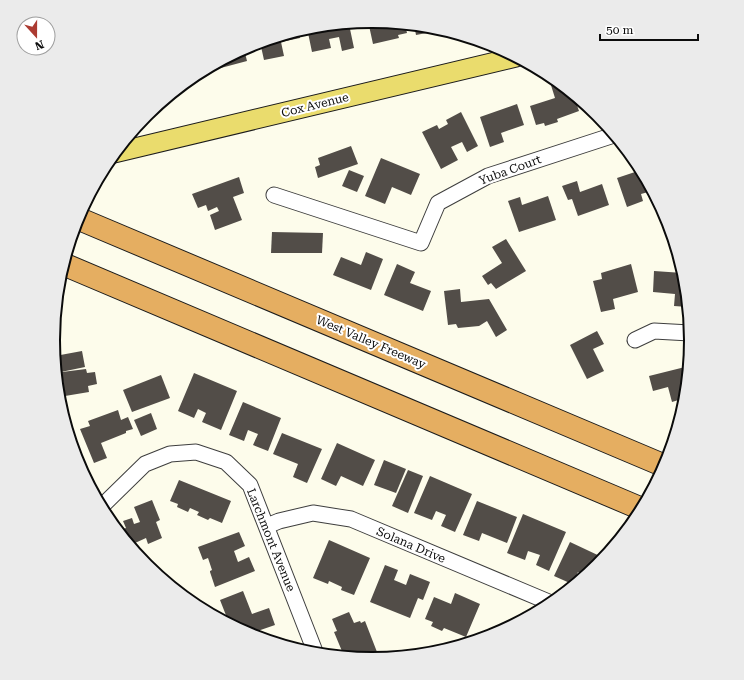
<svg xmlns="http://www.w3.org/2000/svg" width="744" height="680" viewBox="0 0 744 680" font-family="'Roboto Serif',serif">
	<style>
		.building { fill: #524d48 }
		.lines { fill: none; stroke-linecap: round; stroke-linejoin: round }
		.minor-casing { stroke: #3e3e3e; stroke-width: 17 }
		.major-casing { stroke: #1c1c1c; stroke-width: 21 }
		.highway-casing { stroke: #1c1c1c; stroke-width: 24 }
		.minor { stroke: #fff; stroke-width: 15 }
		.major { stroke: #eadc6d; stroke-width: 19 }
		.highway { stroke: #e5ae61; stroke-width: 22 }
		.labels { text-anchor: middle; stroke-width: 4; stroke-linejoin: round; paint-order: stroke }
		.street-label { font-size: 12px; fill: #0b0b0b; stroke: #fff }
		.rim { fill: none; stroke: #0b0b0b; stroke-width: 2 }
	</style>
	<rect width="100%" height="100%" fill="#fdfceb"/>
	<!-- building -->
	<g class="building">
		<path d="M368,21H372L405,24L407,33L398,35L399,38L373,44Z"/>
		<path d="M352,23L353,29H350L354,48L342,51L339,37L329,39L331,48L312,52L307,28Z"/>
		<path d="M414,25L434,27L436,28L437,31L416,35Z"/>
		<path d="M299,31L300,38L281,42L284,56L264,60L260,42Z"/>
		<path d="M244,49L247,61L202,73L201,71Z"/>
		<path d="M555,80L573,94L579,111L557,119L558,122L545,126L544,123L536,125L530,106L555,98L550,82Z"/>
		<path d="M517,104L524,125L501,133L504,142L490,147L480,117Z"/>
		<path d="M461,112L478,146L467,152L462,142L451,147L458,160L441,169L422,132L437,125L439,129L448,124L446,120Z"/>
		<path d="M351,146L358,164L318,178L315,167L320,165L318,158Z"/>
		<path d="M381,158L420,174L411,195L392,187L385,204L365,196Z"/>
		<path d="M349,170L364,176L357,192L342,186Z"/>
		<path d="M641,170L652,191L641,194L643,201L627,207L617,178Z"/>
		<path d="M239,177L244,193L233,197L242,220L215,230L210,215L219,211L217,207L208,211L206,205L198,208L192,194Z"/>
		<path d="M577,181L580,192L602,184L609,205L578,216L572,199L568,200L562,186Z"/>
		<path d="M548,196L556,220L519,232L508,201L520,197L522,205Z"/>
		<path d="M272,232L323,233L322,253H271Z"/>
		<path d="M506,239L526,271L496,289L491,283L488,285L482,276L502,263L492,247Z"/>
		<path d="M366,252L383,259L371,290L333,275L341,257L361,265Z"/>
		<path d="M397,264L415,272L410,283L431,291L423,311L384,295Z"/>
		<path d="M631,264L638,292L613,299L615,309L601,312L593,281L602,279L601,273Z"/>
		<path d="M654,271L683,273L685,278L688,307L674,306L675,294L653,292Z"/>
		<path d="M460,289L461,302L489,299L507,330L496,337L487,321L479,326L458,328L456,324L448,325L444,291Z"/>
		<path d="M597,331L604,344L593,349L604,371L587,379L570,345Z"/>
		<path d="M82,351L85,367L56,373L55,356Z"/>
		<path d="M685,367L688,375L685,398L672,402L668,387L653,391L649,376Z"/>
		<path d="M86,369L87,373L95,372L97,384L88,386L89,392L65,396L62,372Z"/>
		<path d="M194,373L237,391L221,430L202,422L206,413L198,409L194,418L178,411Z"/>
		<path d="M161,375L170,398L132,412L123,390Z"/>
		<path d="M243,402L281,418L268,451L253,445L258,434L248,430L244,441L229,435Z"/>
		<path d="M118,410L121,420L128,417L133,429L126,431V433L101,443L107,458L94,463L80,429L90,426L88,421Z"/>
		<path d="M151,413L157,429L141,436L134,420Z"/>
		<path d="M282,433L322,449L307,483L293,477L298,464L273,454Z"/>
		<path d="M337,443L375,460L363,486L341,476L336,486L321,479Z"/>
		<path d="M384,460L406,469L396,493L374,485Z"/>
		<path d="M408,470L423,476L408,513L392,506Z"/>
		<path d="M430,476L472,494L455,532L441,526L446,515L436,511L432,520L414,513Z"/>
		<path d="M179,480L231,501L222,523L210,518L208,520L197,515L199,512L190,508L188,512L177,507L178,504L170,501Z"/>
		<path d="M152,500L160,520L156,522L162,538L148,544L146,538L135,543L137,548L133,550L118,531L126,528L123,521L132,518L134,524L140,522L134,507Z"/>
		<path d="M477,501L517,517L507,543L482,533L479,541L463,535Z"/>
		<path d="M523,514L566,532L549,571L536,565L540,555L528,551L525,560L507,553Z"/>
		<path d="M239,532L245,546L234,551L238,562L249,557L255,571L215,587L210,572V571L212,570L208,558L203,560L198,547Z"/>
		<path d="M329,540L370,558L354,595L341,590L342,587L329,581L328,584L313,578Z"/>
		<path d="M570,542L604,558L597,566L585,576L578,572L572,584L554,576Z"/>
		<path d="M385,565L398,570L394,580L406,585L410,574L430,582L423,600L418,598L410,618L370,602Z"/>
		<path d="M243,591L252,614L269,608L275,625L249,634L229,623L220,600Z"/>
		<path d="M455,593L480,604L466,637L444,628L442,631L431,626L433,622L425,619L434,597L451,604Z"/>
		<path d="M349,612L354,623L360,621L361,623L365,621L377,652L372,654L374,659L344,656L334,632L337,631L332,619Z"/>
	</g>
	<g class="lines">
		<!-- minor casing -->
		<g class="minor-casing">
			<g id="minor">
				<path d="M274,195L421,243L438,203L488,176L614,135"/>
				<path d="M635,340L654,331L690,333"/>
				<path d="M101,507L145,464L170,454L196,452L226,462L250,485L316,654"/>
				<path d="M267,526L279,521L313,513L351,519L551,603"/>
			</g>
		</g>
		<!-- major casing -->
		<g class="major-casing">
			<path id="major" d="M114,153L516,57"/>
		</g>
		<!-- highway casing -->
		<g class="highway-casing">
			<g id="highway">
				<path d="M77,218L665,466"/>
				<path d="M63,264L642,509"/>
			</g>
		</g>
		<!-- minor -->
		<use href="#minor" class="minor"/>
		<!-- major -->
		<use href="#major" class="major"/>
		<!-- highway -->
		<use href="#highway" class="highway"/>
	</g>
	<g class="labels">
		<!-- street labels -->
		<g class="street-label">
			<text transform="translate(315 105) rotate(-14)" y="4">Cox Avenue</text>
			<text transform="translate(510 170) rotate(-20)" y="4">Yuba Court</text>
			<text transform="translate(371 342) rotate(23)" y="4">West Valley Freeway</text>
			<text transform="translate(271 540) rotate(68)" y="4">Larchmont Avenue</text>
			<text transform="translate(411 545) rotate(23)" y="4">Solana Drive</text>
		</g>
	</g>
	<!-- crop -->
	<path d="M0 0H744V680H0ZM60 340a312 312 0 1 1 624 0a312 312 0 1 1-624 0Z" fill="#ebebeb" fill-rule="evenodd"/>
	<path class="rim" d="M60 340a312 312 0 1 1 624 0a312 312 0 1 1-624 0Z"/>
	<!-- north arrow -->
	<g transform="translate(36 36) rotate(159)"><circle r="19" fill="#ffffff" stroke="#9d9d9d"/>
	<path d="M0-3L7 15L0 10L-7 15Z" fill="#ac3b32"/>
	<text y="-6" font-size="11" font-weight="bold" text-anchor="middle" fill="#0b0b0b">N</text>
	</g>
	<!-- scale -->
	<path d="M600 34v6h98v-6" fill="none" stroke="#0b0b0b" stroke-width="2"/>
	<text x="606" y="34" font-size="12" fill="#0b0b0b" stroke="#ffffff" stroke-width="3" paint-order="stroke">50 m</text>
</svg>
